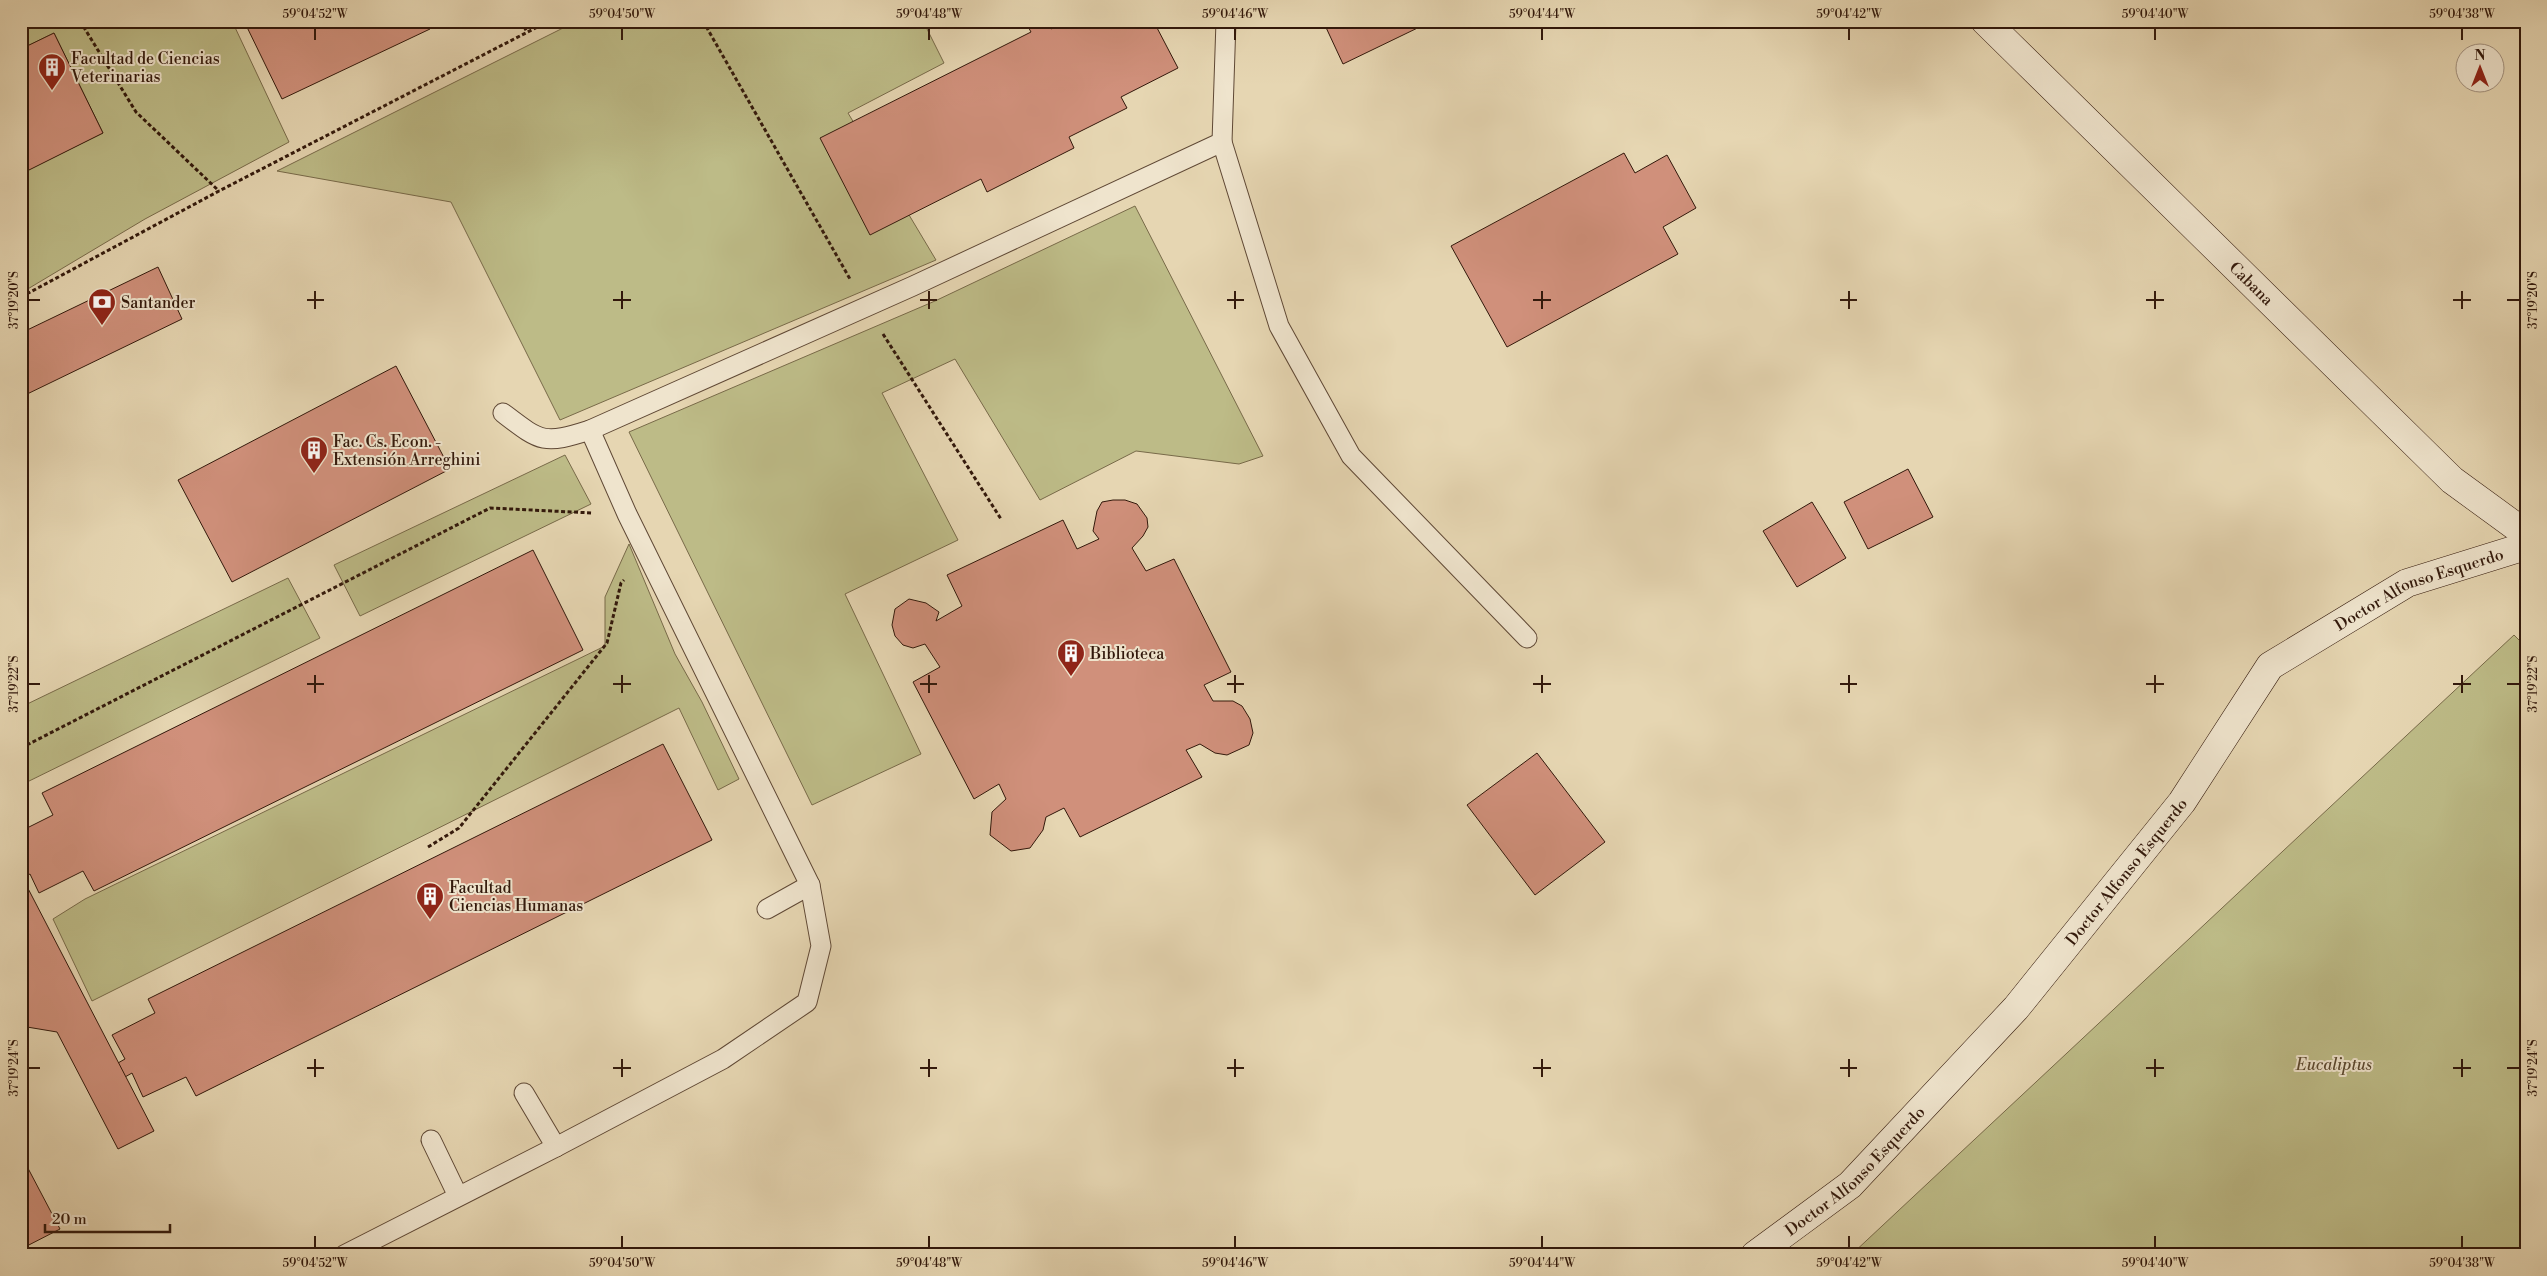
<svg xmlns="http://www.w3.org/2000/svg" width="2547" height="1276" viewBox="0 0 2547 1276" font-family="'Libre Bodoni',serif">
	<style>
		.green { fill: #bdbb87; stroke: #786a49 }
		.building { fill: #d0907b; stroke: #32180b }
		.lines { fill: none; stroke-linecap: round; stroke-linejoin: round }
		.lane-casing { stroke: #5f4835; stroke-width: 21 }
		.secondary-casing { stroke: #32180b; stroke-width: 29 }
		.path { stroke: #32180b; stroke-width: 3; stroke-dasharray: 4 2.5; stroke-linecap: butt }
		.lane { stroke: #efe4cd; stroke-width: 19 }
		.secondary { stroke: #efe4cd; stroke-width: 28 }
		.ticks { fill: none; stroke: #32180b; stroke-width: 2 }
		.labels { text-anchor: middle; stroke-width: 4; stroke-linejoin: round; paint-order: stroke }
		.poi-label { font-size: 16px; fill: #32180b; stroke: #efe4cd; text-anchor: start }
		.street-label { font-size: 16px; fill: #32180b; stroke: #efe4cd }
		.park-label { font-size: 16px; font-style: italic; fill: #5c4930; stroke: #efe4cd }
		.neatline { fill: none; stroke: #32180b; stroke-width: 2 }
		.ticks-label { font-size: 12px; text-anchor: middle; fill: #32180b }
	</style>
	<rect width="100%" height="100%" fill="#e6d6b2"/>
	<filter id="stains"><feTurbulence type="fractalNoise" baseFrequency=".004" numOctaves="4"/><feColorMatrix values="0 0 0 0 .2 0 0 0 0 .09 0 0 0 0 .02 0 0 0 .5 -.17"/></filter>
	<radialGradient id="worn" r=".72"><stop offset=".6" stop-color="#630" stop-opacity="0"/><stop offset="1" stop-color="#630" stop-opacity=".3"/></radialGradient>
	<!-- green -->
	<g class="green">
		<path d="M21,21H232L289,142L145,219L21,293V173L103,133L54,33L21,49Z"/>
		<path d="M577,21H923L944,63L848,113L936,260L560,420L451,202L277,171Z"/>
		<path d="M1135,206L1263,456L1239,464L1136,451L1040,500L955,359L882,393L958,540L845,594L921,754L812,805L629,432L935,301Z"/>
		<path d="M565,455L591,504L360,616L334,565Z"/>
		<path d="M629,544L675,654L702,702L739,779L718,790L679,708L92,1001L53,919L85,899L605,646V597Z"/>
		<path d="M288,578L320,638L21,785V707Z"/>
		<path d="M2514,635L2526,647V1255H1851Z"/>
	</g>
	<!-- building -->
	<g class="building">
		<path d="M244,21H426L430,29L282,99Z"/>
		<path d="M1025,21H1047L1051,29L1066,21H1161L1155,24L1178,68L1121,97L1127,108L1069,137L1074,148L987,192L981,179L870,235L820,138L1031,32Z"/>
		<path d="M1323,21H1432L1343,64Z"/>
		<path d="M54,33L103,133L21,174V49Z"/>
		<path d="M1624,153L1635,173L1667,155L1696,208L1663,227L1678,254L1507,347L1451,246Z"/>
		<path d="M158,267L182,319L21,397V333Z"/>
		<path d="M396,366L450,469L232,582L178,480Z"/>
		<path d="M1908,469L1933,517L1868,549L1844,502Z"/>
		<path d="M1113,500H1125L1137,504L1147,518L1148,527L1143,536L1132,548L1146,571L1174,559L1231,672L1204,685L1213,701H1233L1242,706L1250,719L1253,733L1249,745L1227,755L1215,753L1200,744L1186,750L1202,777L1080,837L1064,808L1046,817L1043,830L1030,848L1011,851L990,835L992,812L1006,799L999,784L974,799L913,682L940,667L925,644L913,648L903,645L895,636L892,625L895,609L909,599L926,603L939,612L936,621L962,606L947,575L1063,520L1077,549L1099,539L1093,531L1097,511L1102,502Z"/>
		<path d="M1812,502L1846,558L1797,587L1763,531Z"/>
		<path d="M533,550L583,650L94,891L83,871L39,893L30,874L22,878L21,831L53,815L42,793Z"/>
		<path d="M663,744L712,840L196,1096L186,1077L143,1097L132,1073L125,1077L118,1063L125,1059L112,1035L155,1013L148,999Z"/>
		<path d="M1537,753L1605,842L1535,895L1467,805Z"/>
		<path d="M21,875L154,1131L118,1149L57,1032L21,1026Z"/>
		<path d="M21,1155L60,1229L21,1249Z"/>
	</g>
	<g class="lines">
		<!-- lane casing -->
		<g class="lane-casing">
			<g id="lane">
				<path d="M1222,142L1279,326L1351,456L1527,638"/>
				<path d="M503,413C541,442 543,445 590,430L913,286L1222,142L1226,21"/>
				<path d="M767,909L810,885"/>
				<path d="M524,1093L556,1147"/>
				<path d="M431,1140L458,1196"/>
				<path d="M344,1255L556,1147L723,1059L807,1002L821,946L810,885L627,514L590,430"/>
			</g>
		</g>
		<!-- secondary casing -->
		<g class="secondary-casing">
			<g id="secondary">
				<path id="s1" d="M1985,21L2452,480L2526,534"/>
				<path id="s2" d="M1755,1255L1850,1185L2016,1008L2182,802L2270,666L2407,583L2526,546"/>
			</g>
		</g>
		<!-- path -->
		<g class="path">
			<path d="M80,21L136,112L219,191"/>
			<path d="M521,21L527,32"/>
			<path d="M703,21L850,279"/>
			<path d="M21,297L219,191L549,21"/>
			<path d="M883,334L1001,519"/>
			<path d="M21,748L490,508L593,513"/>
			<path d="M428,847L459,828L607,643L621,583L624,580"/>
		</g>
		<!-- lane -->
		<use href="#lane" class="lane"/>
		<!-- secondary -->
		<use href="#secondary" class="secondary"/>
	</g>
	<!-- ticks -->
	<path class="ticks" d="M315,28V40M622,28V40M929,28V40M1235,28V40M1542,28V40M1849,28V40M2155,28V40M2462,28V40M315,291V309M622,291V309M929,291V309M1235,291V309M1542,291V309M1849,291V309M2155,291V309M2462,291V309M28,300H40M307,300H324M613,300H631M920,300H937M1227,300H1244M1533,300H1551M1840,300H1857M2146,300H2164M2453,300H2471M2507,300H2520M315,675V693M622,675V693M929,675V693M1235,675V693M1542,675V693M1849,675V693M2155,675V693M2462,675V693M28,684H40M307,684H324M613,684H631M920,684H937M1227,684H1244M1533,684H1551M1840,684H1857M2146,684H2164M2453,684H2471M2507,684H2520M315,1059V1077M622,1059V1077M929,1059V1077M1235,1059V1077M1542,1059V1077M1849,1059V1077M2155,1059V1077M2462,1059V1077M28,1068H40M307,1068H324M613,1068H631M920,1068H937M1227,1068H1244M1533,1068H1551M1840,1068H1857M2146,1068H2164M2453,1068H2471M2507,1068H2520M315,1236V1248M622,1236V1248M929,1236V1248M1235,1236V1248M1542,1236V1248M1849,1236V1248M2155,1236V1248M2462,1236V1248"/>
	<!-- icons -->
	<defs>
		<g id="building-pin" transform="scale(1.4375)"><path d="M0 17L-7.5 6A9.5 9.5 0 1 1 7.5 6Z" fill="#8f2418" stroke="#efe4cd"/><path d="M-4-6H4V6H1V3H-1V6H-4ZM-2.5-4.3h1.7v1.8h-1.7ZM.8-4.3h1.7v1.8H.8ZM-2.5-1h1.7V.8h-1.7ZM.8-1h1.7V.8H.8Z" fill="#fff"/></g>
		<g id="bank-pin" transform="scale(1.4375)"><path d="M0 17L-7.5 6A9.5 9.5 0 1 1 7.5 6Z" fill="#8f2418" stroke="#efe4cd"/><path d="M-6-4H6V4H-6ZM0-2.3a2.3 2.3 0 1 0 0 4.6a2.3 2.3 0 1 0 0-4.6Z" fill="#fff"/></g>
	</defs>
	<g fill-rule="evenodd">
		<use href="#building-pin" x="52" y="67"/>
		<use href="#bank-pin" x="102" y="302"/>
		<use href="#building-pin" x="314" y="450"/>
		<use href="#building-pin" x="1071" y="653"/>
		<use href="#building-pin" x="430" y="896"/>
	</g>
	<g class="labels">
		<!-- poi labels -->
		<g class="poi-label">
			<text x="71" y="64">Facultad de Ciencias<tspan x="71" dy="18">Veterinarias</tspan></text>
			<text x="121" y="308">Santander</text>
			<text x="333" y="447">Fac. Cs. Econ. -<tspan x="333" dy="18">Extensión Arreghini</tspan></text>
			<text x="1090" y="659">Biblioteca</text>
			<text x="449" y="893">Facultad<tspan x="449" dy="18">Ciencias Humanas</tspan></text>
		</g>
		<!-- street labels -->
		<g class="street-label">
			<text dy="6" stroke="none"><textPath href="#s1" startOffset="374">Cabana</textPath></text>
			<text dy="6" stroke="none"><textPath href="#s2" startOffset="956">Doctor Alfonso Esquerdo</textPath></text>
			<text dy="6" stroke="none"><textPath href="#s2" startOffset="536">Doctor Alfonso Esquerdo</textPath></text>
			<text dy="6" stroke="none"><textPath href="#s2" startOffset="131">Doctor Alfonso Esquerdo</textPath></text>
		</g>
		<!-- park labels -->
		<g class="park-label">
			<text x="2334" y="1070">Eucaliptus</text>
		</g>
	</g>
	<!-- margin -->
	<rect width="2547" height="1276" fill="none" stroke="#e6d6b2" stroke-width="55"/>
	<!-- north arrow -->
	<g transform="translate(2480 68)"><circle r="24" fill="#efe4cd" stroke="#a3927f"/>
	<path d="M0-4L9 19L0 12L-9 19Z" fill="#8f2418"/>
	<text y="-8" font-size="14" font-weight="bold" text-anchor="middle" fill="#32180b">N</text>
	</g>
	<!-- scale -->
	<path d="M45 1224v8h125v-8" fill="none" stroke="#32180b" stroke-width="2.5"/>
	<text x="52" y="1224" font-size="15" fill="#32180b" stroke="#efe4cd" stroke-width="4" paint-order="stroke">20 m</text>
	<rect x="28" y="28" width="2492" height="1220" class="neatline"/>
	<g class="ticks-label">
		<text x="315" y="18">59°04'52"W</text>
		<text x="622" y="18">59°04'50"W</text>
		<text x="929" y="18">59°04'48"W</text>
		<text x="1235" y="18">59°04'46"W</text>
		<text x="1542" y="18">59°04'44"W</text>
		<text x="1849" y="18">59°04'42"W</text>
		<text x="2155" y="18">59°04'40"W</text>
		<text x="2462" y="18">59°04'38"W</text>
		<text transform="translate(14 300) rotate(-90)" y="4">37°19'20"S</text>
		<text transform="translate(2533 300) rotate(-90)" y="4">37°19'20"S</text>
		<text transform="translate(14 684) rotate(-90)" y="4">37°19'22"S</text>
		<text transform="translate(2533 684) rotate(-90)" y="4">37°19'22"S</text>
		<text transform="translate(14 1068) rotate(-90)" y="4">37°19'24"S</text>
		<text transform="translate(2533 1068) rotate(-90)" y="4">37°19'24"S</text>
		<text x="315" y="1267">59°04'52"W</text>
		<text x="622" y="1267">59°04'50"W</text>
		<text x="929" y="1267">59°04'48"W</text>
		<text x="1235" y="1267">59°04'46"W</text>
		<text x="1542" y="1267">59°04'44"W</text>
		<text x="1849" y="1267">59°04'42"W</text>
		<text x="2155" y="1267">59°04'40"W</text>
		<text x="2462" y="1267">59°04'38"W</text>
	</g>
	<rect width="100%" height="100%" filter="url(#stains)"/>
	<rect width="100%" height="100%" fill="url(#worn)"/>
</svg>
